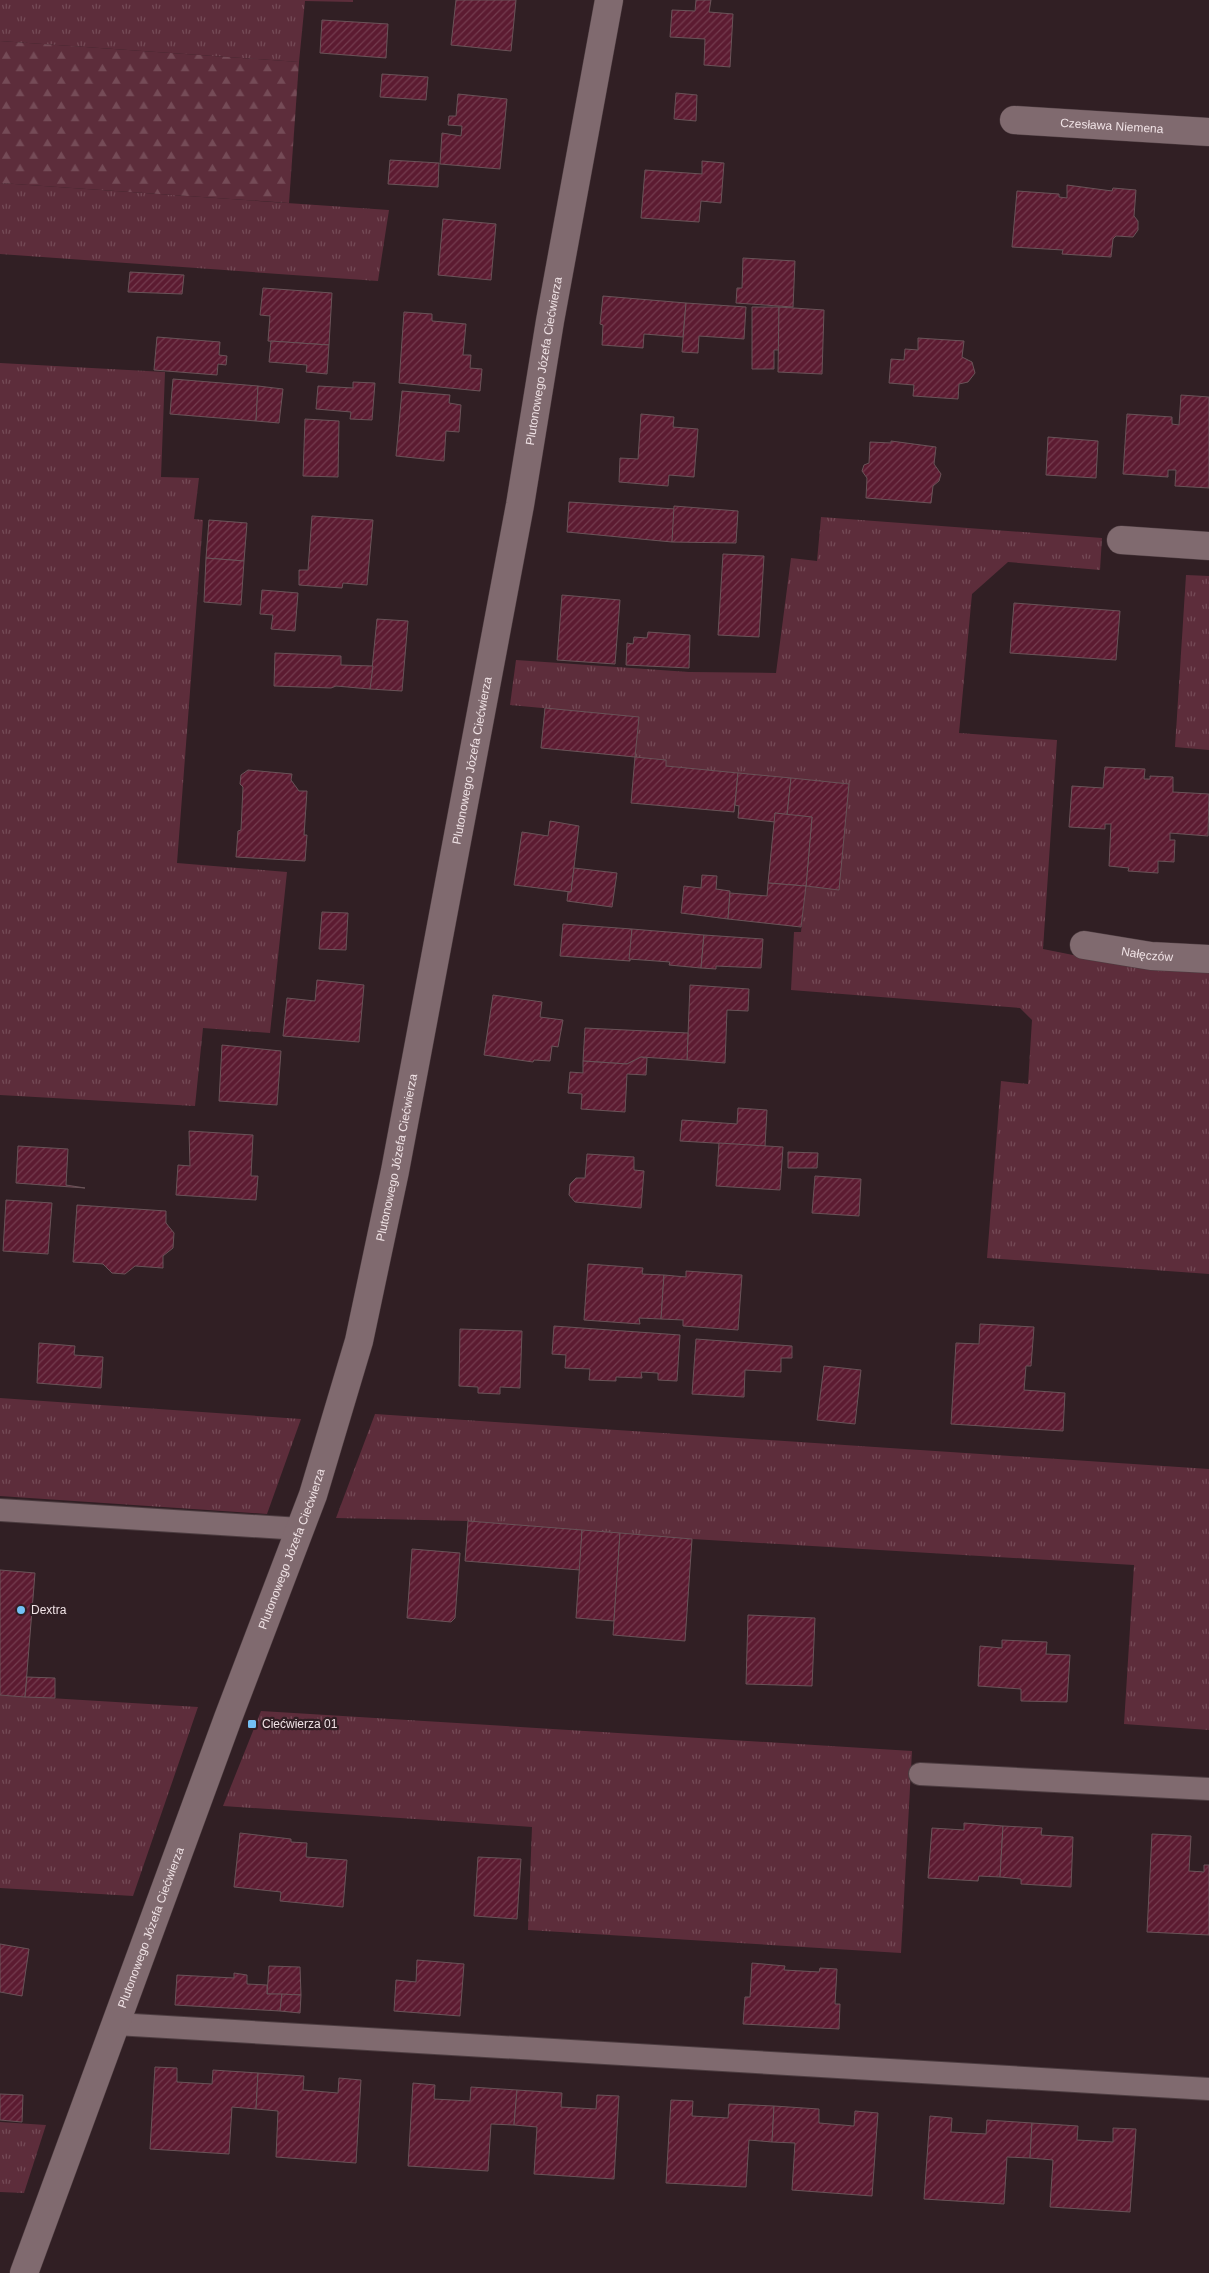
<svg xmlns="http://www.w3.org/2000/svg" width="1209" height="2273" viewBox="0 0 1209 2273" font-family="Helvetica,sans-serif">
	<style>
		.grass { fill: url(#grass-tufts) }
		.forest { fill: url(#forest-firs) }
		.building { fill: url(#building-hatch); stroke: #695358 }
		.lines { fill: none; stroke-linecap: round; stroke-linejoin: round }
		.service-casing { stroke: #4d3d41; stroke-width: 24 }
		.minor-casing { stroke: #4d3d41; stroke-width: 29 }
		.service { stroke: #806a6f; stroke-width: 22 }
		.minor { stroke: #806a6f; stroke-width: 28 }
		.poi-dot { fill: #73c1f6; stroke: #311f24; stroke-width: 2 }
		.labels { text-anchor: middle; stroke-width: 4.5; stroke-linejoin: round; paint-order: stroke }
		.street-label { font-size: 12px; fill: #f0e3e6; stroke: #311f24 }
		.poi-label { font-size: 12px; fill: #f0e3e6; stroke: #311f24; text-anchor: start }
	</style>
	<defs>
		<pattern id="grass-tufts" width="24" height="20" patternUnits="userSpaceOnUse" patternTransform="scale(1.25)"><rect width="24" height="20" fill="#5d2d3b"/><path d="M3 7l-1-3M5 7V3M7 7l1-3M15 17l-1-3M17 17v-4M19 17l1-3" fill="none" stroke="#754b57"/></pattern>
		<pattern id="forest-firs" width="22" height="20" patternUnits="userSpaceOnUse" patternTransform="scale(1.25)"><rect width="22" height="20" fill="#5d2d3b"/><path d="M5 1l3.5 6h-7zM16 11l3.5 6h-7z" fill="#754b57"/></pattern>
		<pattern id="building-hatch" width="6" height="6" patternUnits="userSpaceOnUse" patternTransform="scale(1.25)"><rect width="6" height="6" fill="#5c1b31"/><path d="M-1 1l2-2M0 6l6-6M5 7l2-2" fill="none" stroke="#743c4f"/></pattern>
	</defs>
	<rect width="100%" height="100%" fill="#311f24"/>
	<!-- grass -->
	<g class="grass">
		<path d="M0,0H353V2L305,1L299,62L0,41Z"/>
		<path d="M0,183L389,210L378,281L0,254Z"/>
		<path d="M0,363L165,372L161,477L199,478L194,519L203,520L177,863L287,872L270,1033L203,1028L195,1106L0,1095Z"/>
		<path d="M821,517L1102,538L1100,570L1008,562L972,594L959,733L1057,740L1043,949L1083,957L1209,964V1274L987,1258L1001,1081L1028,1084L1032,1020L1020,1008L791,990L794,932H801L806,886L839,889L849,784L666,766V760L635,757L639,717L510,705L516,660L689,672L776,673L791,558L817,561Z"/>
		<path d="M1186,575L1209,576V750L1175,747Z"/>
		<path d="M0,1398L301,1419L267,1514L0,1496Z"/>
		<path d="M375,1414L1209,1469V1730L1124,1724L1134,1565L692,1539L468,1521L336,1518Z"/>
		<path d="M0,1695L198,1707L133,1896L0,1888Z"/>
		<path d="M261,1711L912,1751L901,1953L528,1930L532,1827L223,1806Z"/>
		<path d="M0,2122L46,2125L24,2193L0,2192Z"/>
	</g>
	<!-- forest -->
	<path class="forest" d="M0,41L299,62L289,203L0,183Z"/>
	<!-- building -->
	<g class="building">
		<path d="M456,0H516L511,51L451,45Z"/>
		<path d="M696,0H711L709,12L733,14L730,67L704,65L705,39L670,37L672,10L695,11Z"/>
		<path d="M322,20L388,24L386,58L320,53Z"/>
		<path d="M382,74L428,77L426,100L380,97Z"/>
		<path d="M676,93L697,95L696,121L674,119Z"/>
		<path d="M458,94L507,99L500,169L440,164L442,133L461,136L462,126L448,125L449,116H456Z"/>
		<path d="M390,160L439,163L438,187L388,184Z"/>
		<path d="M702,161L724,163L721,203L701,201L699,222L641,218L645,170L702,174Z"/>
		<path d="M1067,185L1112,191L1113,188L1136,190L1134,216L1138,221V230L1133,237L1116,236L1113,239L1111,257L1062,254L1063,250L1012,247L1017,191L1059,194V197L1067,198Z"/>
		<path d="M443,219L496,224L491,280L438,275Z"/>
		<path d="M743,258L795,261L793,307L736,303L737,288H742Z"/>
		<path d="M130,272L184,275L182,294L128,292Z"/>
		<path d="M263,288L332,293L329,345L268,341L270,316L260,315Z"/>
		<path d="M603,296L686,303L683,337L644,334L643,348L602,345L603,325L600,324Z"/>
		<path d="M686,303L746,307L744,339L699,336L698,353L682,352Z"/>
		<path d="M752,307H779V350H774V369H752Z"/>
		<path d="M779,307L824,310L822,374L778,372Z"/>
		<path d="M404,312L432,314V321L466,324L463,355H471L470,368L482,369L480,391L399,383Z"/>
		<path d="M157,337L220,342L219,355L227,356L226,365L218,364L217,375L154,370Z"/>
		<path d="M918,338L964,341L962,357L972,362L975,373L968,382L959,384L958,399L913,396L914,385L889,383L891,359L904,360L905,349L918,350Z"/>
		<path d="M271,341L329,345L327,374L306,372L307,365L269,362Z"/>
		<path d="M173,379L258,386L256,421L170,414Z"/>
		<path d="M353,382L375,383L372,420L350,419L351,412L316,409L318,386L353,388Z"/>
		<path d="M258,386L283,389L279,423L256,421Z"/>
		<path d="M402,391L450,395L449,403L461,405L459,432L446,431L444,461L396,456Z"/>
		<path d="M1181,395L1209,397V488L1175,486L1176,470H1168V477L1123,474L1127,414L1172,417V424L1179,425Z"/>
		<path d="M641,414L674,417L673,427L698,429L694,477L669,475L668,486L619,482L620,458L638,459Z"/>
		<path d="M305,419L339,421L338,477L303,476Z"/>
		<path d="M1048,437L1098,441L1096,478L1046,475Z"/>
		<path d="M891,441L936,447L934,464L941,474L939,481L933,486L931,503L866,498L867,478L862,471L864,465L869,463L870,442L891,443Z"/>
		<path d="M569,502L675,509L672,542L567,532Z"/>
		<path d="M674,506L738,511L736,543L672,542Z"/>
		<path d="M312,516L373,520L367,585L343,583L342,588L299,585V570H308Z"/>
		<path d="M209,520L247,523L244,561L206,558Z"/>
		<path d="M723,554L764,556L759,637L718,635Z"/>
		<path d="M206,558L244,561L241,605L204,602Z"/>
		<path d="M262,590L298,593L295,631L271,629L273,615L260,614Z"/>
		<path d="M562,595L620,600L615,664L557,660Z"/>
		<path d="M1014,603L1120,611L1116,660L1010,653Z"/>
		<path d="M377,619L408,621L402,691L370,689Z"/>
		<path d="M648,632L690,635L689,668L626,665L627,643L633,644L634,637L647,638Z"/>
		<path d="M275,653L341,656V665L373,666L370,689L336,686L331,688L274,686Z"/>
		<path d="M545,708L639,717L635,757L541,748Z"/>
		<path d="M635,757L666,760V766L738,773L734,812L631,803Z"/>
		<path d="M1105,767L1145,769L1144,779H1150V776L1173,777V792L1209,794L1208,836L1170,833V840H1175L1174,862L1158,861V873L1128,871L1129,868L1109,866L1111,824H1105V829L1069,827L1072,786L1103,788Z"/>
		<path d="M248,770L292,774L291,780L299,791H307L304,835H307L305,861L236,857L238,831L241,830L243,787L240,784L241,775Z"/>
		<path d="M738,773L791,778L787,815L775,813V822L738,818L739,806L735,805Z"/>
		<path d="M791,778L849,784L839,890L806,886L812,817L787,815Z"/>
		<path d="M775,813L812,817L806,886L768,883Z"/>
		<path d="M550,821L579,826L571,892L514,885L522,832L548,836Z"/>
		<path d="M574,868L617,873L612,907L567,901L568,892H571Z"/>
		<path d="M702,875L717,876L716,889L730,891L728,919L681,913L684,886L701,888Z"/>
		<path d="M768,883L806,886L801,927L728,919L730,893L767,896Z"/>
		<path d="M322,912L348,913L346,950L319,949Z"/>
		<path d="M563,924L632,929L630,961L560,956Z"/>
		<path d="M632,929L704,935L701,968L669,965L670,962L629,959Z"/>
		<path d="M704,935L763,939L761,968L716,966V969L701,968Z"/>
		<path d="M317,980L364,985L359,1042L283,1036L287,998L315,1001Z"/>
		<path d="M690,985L749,989L748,1011L727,1010L725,1063L687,1060Z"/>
		<path d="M493,995L542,1002L540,1017L563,1020L558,1047L552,1046L550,1061L534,1060L533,1062L484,1055Z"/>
		<path d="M585,1028L688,1033L687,1060L641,1057L627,1064L583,1061Z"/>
		<path d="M222,1045L281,1051L277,1105L219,1101Z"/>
		<path d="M641,1057L647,1058L646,1075L627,1074L625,1112L581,1109L582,1094L568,1093L570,1072L583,1073V1061L627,1064Z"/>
		<path d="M738,1108L767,1110L765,1146L680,1141L682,1120L737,1124Z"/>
		<path d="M189,1131L253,1135L251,1176H258L256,1200L176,1195L178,1165L190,1166Z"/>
		<path d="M719,1143L783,1147L780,1190L716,1186Z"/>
		<path d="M18,1146L68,1149L66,1185L85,1188L16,1183Z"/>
		<path d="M788,1152L818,1153L817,1168H788Z"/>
		<path d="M587,1154L634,1157V1170L644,1171L641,1208L575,1202L569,1195L570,1184L576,1178H585Z"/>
		<path d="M815,1176L861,1179L859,1216L812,1213Z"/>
		<path d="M6,1200L52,1203L48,1254L3,1251Z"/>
		<path d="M77,1205L166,1211V1223L174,1233L173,1248L163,1256V1268L135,1266L125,1274L112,1273L103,1264L73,1262Z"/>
		<path d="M588,1264L643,1268L642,1274L664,1275L661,1319L639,1318L640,1324L584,1320Z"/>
		<path d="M686,1271L742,1275L738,1330L683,1326V1320L661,1319L664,1275L686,1277Z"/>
		<path d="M980,1324L1034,1327L1031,1366H1026L1024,1390L1065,1393L1063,1431L951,1424L956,1343L979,1344Z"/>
		<path d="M554,1326L680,1335L677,1381L658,1380V1373L641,1372L642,1378L616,1377V1381L589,1380L590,1369L565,1368L566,1355L552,1354Z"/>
		<path d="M460,1329L522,1331L520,1388L500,1387V1394L478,1393V1387L459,1386Z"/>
		<path d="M696,1339L792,1346V1358H781V1372L745,1370L744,1397L692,1394Z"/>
		<path d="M39,1343L75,1346L74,1355L103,1357L101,1388L37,1383Z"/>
		<path d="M824,1366L861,1370L855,1424L817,1420Z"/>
		<path d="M468,1521L582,1530L580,1570L465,1561Z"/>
		<path d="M582,1530L620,1533L614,1621L576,1618Z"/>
		<path d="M620,1533L692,1539L685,1641L613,1635Z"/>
		<path d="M412,1549L460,1553L455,1618L451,1622L407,1618Z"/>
		<path d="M0,1570L35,1573L25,1697L0,1695Z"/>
		<path d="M748,1615L815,1618L812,1686L746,1684Z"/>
		<path d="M1002,1640L1047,1642L1046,1654L1070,1655L1067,1702L1021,1701V1689L978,1686L980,1646L1002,1648Z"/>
		<path d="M27,1677L55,1678V1698L25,1697Z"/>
		<path d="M964,1823L1003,1826L1000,1877L979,1876L978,1881L928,1878L932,1828L964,1830Z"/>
		<path d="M1003,1826L1042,1828L1041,1835L1073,1837L1071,1887L1021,1884V1879L1000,1877Z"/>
		<path d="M240,1833L291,1839V1842L307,1843L306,1857L347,1860L343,1907L280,1901L281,1892L234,1887Z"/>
		<path d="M1152,1834L1191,1836L1189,1871L1204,1872V1865H1209V1935L1147,1932Z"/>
		<path d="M478,1857L521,1859L517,1919L474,1916Z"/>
		<path d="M0,1944L29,1949L22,1996L0,1992Z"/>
		<path d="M417,1960L464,1964L460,2016L394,2011L396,1980L416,1982Z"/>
		<path d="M752,1963L785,1966L784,1970L819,1972L820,1968L837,1969L835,2004H840L839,2029L743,2024L745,1997H750Z"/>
		<path d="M269,1966L300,1967L301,1995L267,1994Z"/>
		<path d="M234,1973L247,1975V1984L267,1985V1994H282L280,2011L175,2005L177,1975L234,1978Z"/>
		<path d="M282,1994L301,1995L300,2013L280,2011Z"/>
		<path d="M155,2067L177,2068V2082L212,2084L213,2070L258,2073L256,2109L232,2107L229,2154L150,2149Z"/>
		<path d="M258,2073L304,2076L303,2090L338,2093L339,2078L361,2080L356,2163L276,2157L278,2111L256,2109Z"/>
		<path d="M413,2083L435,2085L434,2099L470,2101L471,2087L517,2090L514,2125L491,2124L488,2171L408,2166Z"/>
		<path d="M517,2090L562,2093L561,2107L596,2109L597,2095L619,2096L614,2179L534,2174L537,2127L514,2125Z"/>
		<path d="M0,2094L23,2095L22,2122L0,2120Z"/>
		<path d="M671,2100L693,2101L692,2116L728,2118L729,2104L774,2106L772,2142L749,2140L746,2187L666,2183Z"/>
		<path d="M774,2106L819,2109V2123L854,2126L855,2111L878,2113L872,2196L792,2190L795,2143L772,2142Z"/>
		<path d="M930,2116L952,2118L951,2132L968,2133L986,2134L987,2120L1032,2123L1030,2158L1007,2157L1004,2204L924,2199Z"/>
		<path d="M1032,2123L1078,2126L1077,2140L1113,2142V2128L1136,2129L1130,2212L1050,2207L1053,2160L1030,2158Z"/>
	</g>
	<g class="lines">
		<!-- service casing -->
		<g class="service-casing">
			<g id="service">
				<path d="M0,1510L300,1529"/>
				<path d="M920,1774L1209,1789"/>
				<path d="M116,2024L1209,2089"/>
			</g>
		</g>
		<!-- minor casing -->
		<g class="minor-casing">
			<g id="minor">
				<path id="s1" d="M1014,120L1209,132"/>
				<path d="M1121,540L1209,546"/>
				<path id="s2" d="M1084,945L1151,956L1209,959"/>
				<path id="s3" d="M24,2273L228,1718L313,1495L359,1341L395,1171L520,505L550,321L609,0"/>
			</g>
		</g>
		<!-- service -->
		<use href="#service" class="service"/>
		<!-- minor -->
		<use href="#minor" class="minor"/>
	</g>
	<!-- markers -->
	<g class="poi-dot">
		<circle cx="21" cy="1610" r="5"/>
		<rect x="247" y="1719" width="10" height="10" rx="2.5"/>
	</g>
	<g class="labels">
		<!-- street labels -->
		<g class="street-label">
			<text dy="4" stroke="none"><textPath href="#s1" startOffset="98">Czesława Niemena</textPath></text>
			<text dy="4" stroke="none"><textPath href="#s3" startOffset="1988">Plutonowego Józefa Ciećwierza</textPath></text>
			<text dy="4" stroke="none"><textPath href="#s3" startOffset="1582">Plutonowego Józefa Ciećwierza</textPath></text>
			<text dy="4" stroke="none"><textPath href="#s2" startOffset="64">Nałęczów</textPath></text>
			<text dy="4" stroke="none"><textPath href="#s3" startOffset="1178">Plutonowego Józefa Ciećwierza</textPath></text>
			<text dy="4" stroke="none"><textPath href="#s3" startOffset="772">Plutonowego Józefa Ciećwierza</textPath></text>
			<text dy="4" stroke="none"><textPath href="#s3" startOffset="368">Plutonowego Józefa Ciećwierza</textPath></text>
		</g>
		<!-- poi labels -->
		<g class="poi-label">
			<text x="31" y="1614">Dextra</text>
			<text x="262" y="1728">Ciećwierza 01</text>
		</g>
	</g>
</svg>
